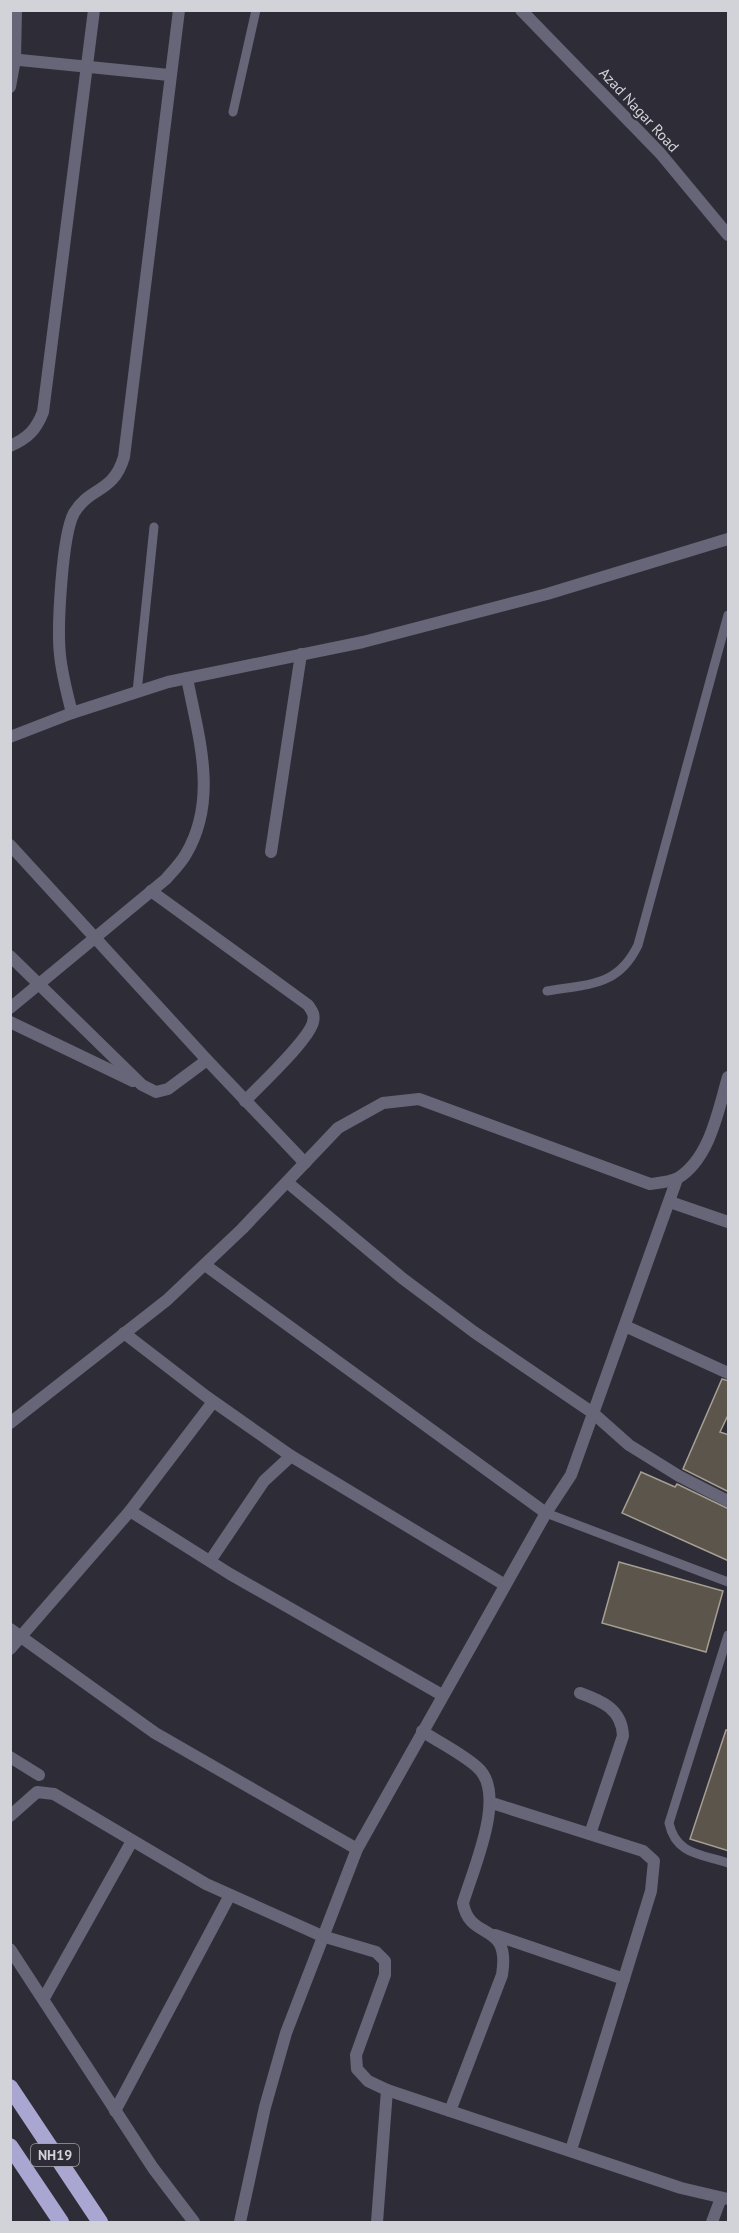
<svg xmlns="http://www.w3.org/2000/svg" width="739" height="2233" viewBox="0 0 739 2233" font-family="'PT Sans',sans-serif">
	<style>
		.building { fill: #5b554b; stroke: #a59e93; stroke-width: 1.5 }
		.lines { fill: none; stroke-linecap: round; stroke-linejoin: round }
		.service { stroke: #676679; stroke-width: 9 }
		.minor { stroke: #676679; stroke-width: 12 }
		.tertiary { stroke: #676679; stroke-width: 12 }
		.trunk { stroke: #aaa6d2; stroke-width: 16 }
		.labels { text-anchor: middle; stroke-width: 4.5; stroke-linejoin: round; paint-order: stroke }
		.shield { fill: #2e2d37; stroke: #a1a0a8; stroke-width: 1.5 }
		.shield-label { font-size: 14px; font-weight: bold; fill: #d2d2d9 }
		.street-label { font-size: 15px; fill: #d2d2d9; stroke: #2e2d37 }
	</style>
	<rect width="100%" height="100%" fill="#2e2d37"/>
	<!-- building -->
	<g class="building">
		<path d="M722,1379L729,1381V1413L720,1432L729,1435V1492L683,1469Z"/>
		<path d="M641,1472L675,1487L677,1484L729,1509V1561L622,1513Z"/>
		<path d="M619,1562L723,1591L706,1652L602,1623Z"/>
		<path d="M726,1730H729V1851L690,1839Z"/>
	</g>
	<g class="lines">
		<!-- service -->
		<g class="service">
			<path d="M233,112L256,10"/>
			<path d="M137,692L154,527"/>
			<path d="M547,991C588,984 618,987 638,945L728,615"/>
			<path d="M546,1513L728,1582"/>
			<path d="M728,1635L669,1823C676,1855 701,1854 728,1863"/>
		</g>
		<!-- minor -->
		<g class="minor">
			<path d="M10,59L169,75"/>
			<path d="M10,87L15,59L16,10"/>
			<path d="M10,446C28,438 36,430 43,412L94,10"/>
			<path d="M72,713C67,693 62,675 60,655C57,628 62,535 74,513C90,486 113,494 124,457L179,10"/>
			<path d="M10,737L72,713L168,682L363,642L547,594L728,539"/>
			<path d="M10,845L207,1060L305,1163"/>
			<path d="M271,852L301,654"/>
			<path d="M151,891L308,1005C312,1011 315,1014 313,1022C309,1040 260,1085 245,1101"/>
			<path d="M10,956L142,1085L156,1092L168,1089L207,1060"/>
			<path d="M10,1008L166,879C173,871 181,863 186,854C219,798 198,736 187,678"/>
			<path d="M10,1022L133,1081"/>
			<path d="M287,1182L402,1278L474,1332L593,1413L629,1445L679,1476L728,1501"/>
			<path d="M670,1202L728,1222"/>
			<path d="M205,1265L546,1513"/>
			<path d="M625,1326L728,1373"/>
			<path d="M124,1333L207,1397L291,1456L505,1585"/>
			<path d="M10,1423L167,1300L242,1229L338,1128L383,1103L419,1099L650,1184C658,1183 671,1182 678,1178C710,1158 718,1111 728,1077"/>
			<path d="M130,1511L230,1574L442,1695"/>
			<path d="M210,1561L264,1481L291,1456"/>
			<path d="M10,1629L155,1733L357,1849"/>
			<path d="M10,1649L130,1511L213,1402"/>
			<path d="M580,1693C602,1701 622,1709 623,1736L590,1834"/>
			<path d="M422,1731C440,1743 461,1753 477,1767C508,1793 473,1869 463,1903C470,1943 511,1919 502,1975L450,2111"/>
			<path d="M10,1757L39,1775"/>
			<path d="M492,1803L643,1851L654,1861L651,1891L571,2150"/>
			<path d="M10,1816L37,1792L54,1794L206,1884L322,1936L376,1952L385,1961V1975L356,2055L357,2069L368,2081L387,2090L681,2188L728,2199"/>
			<path d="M495,1935L624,1979"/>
			<path d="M10,1949L153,2168L194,2222"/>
			<path d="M44,1998L132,1841"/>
			<path d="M115,2111L230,1895"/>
			<path d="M240,2222L265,2107L286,2033L357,1849L546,1513L571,1475L677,1179"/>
			<path d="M377,2222L387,2090"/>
			<path d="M712,2222L721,2198"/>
		</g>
		<!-- tertiary -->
		<path class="tertiary" d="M521,10L660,153L728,235"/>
		<!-- trunk -->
		<g class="trunk">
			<path d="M10,2087L100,2222"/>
			<path d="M10,2146L61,2222"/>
		</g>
	</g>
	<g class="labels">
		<!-- shield labels -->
		<rect class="shield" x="31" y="2144" width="48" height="22" rx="4.5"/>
		<g class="shield-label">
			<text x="55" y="2160">NH19</text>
		</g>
		<!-- street labels -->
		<g class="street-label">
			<text transform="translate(639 110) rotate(47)" y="5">Azad Nagar Road</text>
		</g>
	</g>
	<!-- border -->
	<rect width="739" height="2233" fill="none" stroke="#d2d2d9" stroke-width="24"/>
</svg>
